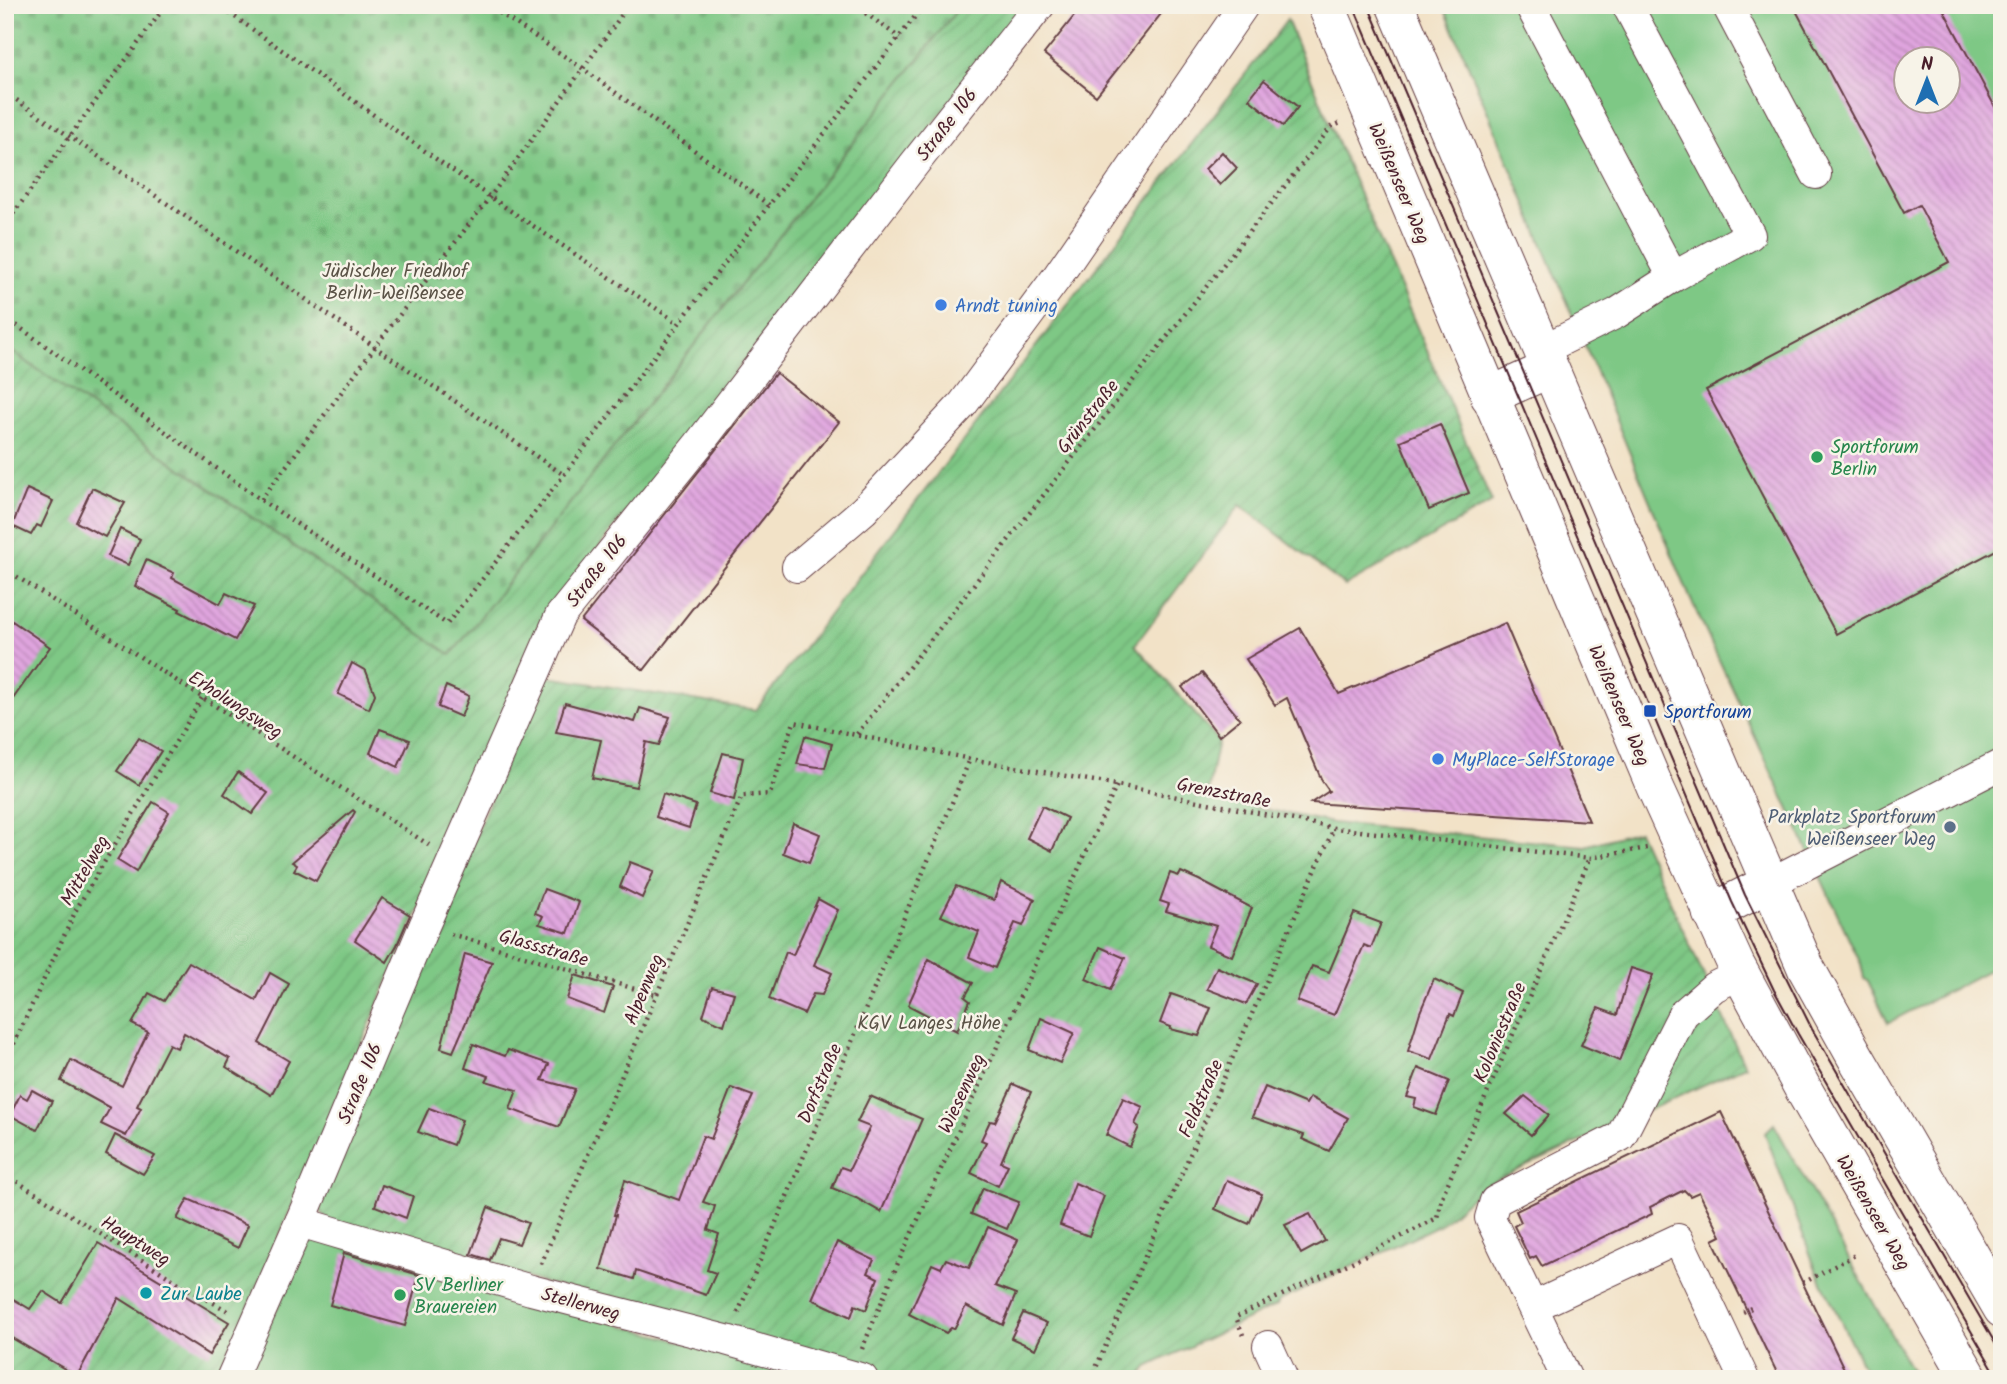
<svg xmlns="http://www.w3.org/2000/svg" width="2007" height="1384" viewBox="0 0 2007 1384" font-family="Kalam,sans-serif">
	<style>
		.grass { fill: #7ec885; stroke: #647458; stroke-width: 2; fill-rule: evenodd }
		.cemetery { fill: url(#cemetery-stones); stroke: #647458; stroke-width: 2 }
		.garden { fill: url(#garden-furrows); stroke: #647458; stroke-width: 2 }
		.building { fill: url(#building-back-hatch); fill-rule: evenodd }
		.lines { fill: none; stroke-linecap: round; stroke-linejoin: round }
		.minor-casing { stroke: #633c42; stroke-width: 32 }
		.major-casing { stroke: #633c42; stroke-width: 39 }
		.path { stroke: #633c42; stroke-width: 4.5; stroke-dasharray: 2 5; stroke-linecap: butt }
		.minor { stroke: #fff; stroke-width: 30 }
		.major { stroke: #fff; stroke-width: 37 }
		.tram { stroke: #4a1f2b; stroke-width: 2 }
		.shop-dot { fill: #3f7fe0; stroke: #f7f3e8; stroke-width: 2.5 }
		.leisure-dot { fill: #2e9e5b; stroke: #f7f3e8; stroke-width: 2.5 }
		.transit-dot { fill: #1a4fb4; stroke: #f7f3e8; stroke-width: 2.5 }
		.service-dot { fill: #5c6f8a; stroke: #f7f3e8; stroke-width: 2.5 }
		.culture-dot { fill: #0f9aa8; stroke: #f7f3e8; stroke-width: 2.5 }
		.labels { text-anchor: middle; stroke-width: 5; stroke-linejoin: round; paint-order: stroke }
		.street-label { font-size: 19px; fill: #4a1f2b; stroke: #f7f3e8 }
		.park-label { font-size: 19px; fill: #5a5246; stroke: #f7f3e8 }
		.shop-label { font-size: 19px; fill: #366cbe; stroke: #f7f3e8; text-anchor: start }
		.leisure-label { font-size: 19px; fill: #27864d; stroke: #f7f3e8; text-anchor: start }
		.transit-label { font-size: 19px; fill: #164399; stroke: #f7f3e8; text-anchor: start }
		.service-label { font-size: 19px; fill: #4e5e75; stroke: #f7f3e8; text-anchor: end }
		.culture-label { font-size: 19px; fill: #0d838f; stroke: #f7f3e8; text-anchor: start }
	</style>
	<defs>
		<pattern id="cemetery-stones" width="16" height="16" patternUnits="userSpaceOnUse" patternTransform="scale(1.75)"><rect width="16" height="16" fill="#7ec885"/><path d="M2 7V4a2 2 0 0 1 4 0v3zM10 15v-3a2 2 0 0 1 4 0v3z" fill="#6eab73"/></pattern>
		<pattern id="garden-furrows" width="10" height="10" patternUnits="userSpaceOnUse" patternTransform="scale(1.75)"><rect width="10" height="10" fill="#7ec885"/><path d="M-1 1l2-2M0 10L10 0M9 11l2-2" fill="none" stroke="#6eab73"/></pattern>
		<pattern id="building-back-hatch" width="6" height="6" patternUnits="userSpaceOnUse" patternTransform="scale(1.75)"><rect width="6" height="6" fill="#e0a5df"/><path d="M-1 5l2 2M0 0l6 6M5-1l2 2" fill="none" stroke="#b886b5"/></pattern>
	</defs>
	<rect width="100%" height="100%" fill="#f7f3e8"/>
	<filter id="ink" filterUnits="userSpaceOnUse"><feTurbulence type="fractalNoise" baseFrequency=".0143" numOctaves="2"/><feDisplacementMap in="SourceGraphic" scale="14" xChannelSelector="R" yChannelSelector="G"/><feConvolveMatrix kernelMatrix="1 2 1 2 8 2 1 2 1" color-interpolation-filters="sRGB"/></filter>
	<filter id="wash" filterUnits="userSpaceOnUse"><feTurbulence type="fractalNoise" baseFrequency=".00686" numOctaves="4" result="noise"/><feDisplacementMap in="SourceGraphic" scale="28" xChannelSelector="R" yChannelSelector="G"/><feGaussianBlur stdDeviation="1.57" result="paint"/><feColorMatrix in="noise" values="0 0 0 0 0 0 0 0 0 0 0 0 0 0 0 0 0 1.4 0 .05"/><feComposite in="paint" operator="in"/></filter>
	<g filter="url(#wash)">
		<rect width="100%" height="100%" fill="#f2e2c7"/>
		<!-- grass -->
		<g class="grass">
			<path d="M1443,5H2002V963L1888,1023L1868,981L1864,978L1861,964L1691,600ZM1906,60H1948V102H1906Z"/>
			<path d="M1774,1124L1916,1379H1869L1817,1272L1765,1133Z"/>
			<path d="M312,1238L814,1379H247L271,1320Z"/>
		</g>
		<!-- cemetery -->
		<path class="cemetery" d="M5,5H961L451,655L5,347Z"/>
		<!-- garden -->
		<g class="garden">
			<path d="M961,5H1028L734,374L543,619L218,1379H5V347L451,655Z"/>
			<path d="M1287,20L1331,127L1492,502L1345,586L1240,505L1135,645L1218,740L1207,797L1332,823L1585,846L1638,831L1745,1066L1483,1186L1441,1224L1279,1301L1277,1305L1147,1367L1139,1379H886L329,1222L317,1207L543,676L756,710Z"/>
		</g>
		<g id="blocks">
			<!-- building -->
			<g class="building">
				<path d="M1083,5H1168L1096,96L1044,54Z"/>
				<path d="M1793,5H1941L2002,120V547L1836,634L1706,390L1949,262L1919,205L1904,213ZM1906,60H1948V102H1906Z"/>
				<path d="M1264,80L1298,107L1283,126L1249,99Z"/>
				<path d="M1222,152L1237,168L1220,185L1205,169Z"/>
				<path d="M776,373L839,422L644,670L581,621Z"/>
				<path d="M1440,424L1469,493L1429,510L1400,441Z"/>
				<path d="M92,488L125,503L105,537L76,522Z"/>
				<path d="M27,489L53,501L41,527L37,525L31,535L12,526Z"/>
				<path d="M120,529L140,539L128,565L108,556Z"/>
				<path d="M146,560L174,573L172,578L220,604L226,593L254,606L235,640L179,611L180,609L135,586Z"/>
				<path d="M5,616L50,647L5,710Z"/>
				<path d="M1505,623L1589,821L1311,803L1329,791L1322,781L1287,698L1275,705L1246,659L1300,628L1339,694Z"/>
				<path d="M352,663L366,671L375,694L369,709L338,694Z"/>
				<path d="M1202,673L1240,719L1219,736L1182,687Z"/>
				<path d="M446,686L469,696L461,717L438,707Z"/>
				<path d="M565,703L635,722L640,708L670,717L659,745L646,742L636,787L592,778L601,740L556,732Z"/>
				<path d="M380,729L410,740L398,767L370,753Z"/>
				<path d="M805,736L832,744L825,768L797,764Z"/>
				<path d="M139,738L161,751L139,785L117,771Z"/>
				<path d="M723,753L743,758L734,800L710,793Z"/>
				<path d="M238,772L268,793L252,814L224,794Z"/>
				<path d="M663,794L696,805L689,828L656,817Z"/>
				<path d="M153,802L169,812L136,872L117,860Z"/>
				<path d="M1042,806L1067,818L1052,851L1027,838Z"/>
				<path d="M353,810L355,812L316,881L294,870L297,865L292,862Z"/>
				<path d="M793,823L820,834L809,863L783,853Z"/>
				<path d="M630,862L654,871L642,898L620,887Z"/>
				<path d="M1181,872L1199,880L1252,908L1232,956L1208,946L1216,926L1166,911L1169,904L1160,901L1170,873L1179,876Z"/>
				<path d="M1001,882L1035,899L1023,926L1015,923L995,968L969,957L979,932L941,916L956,886L994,900Z"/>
				<path d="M544,889L579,902L568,933L539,924L543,916L535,913Z"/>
				<path d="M382,898L410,915L397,945L387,962L355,940Z"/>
				<path d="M818,899L838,910L814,965L832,973L822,995L813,994L804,1014L769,999L786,952L793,955Z"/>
				<path d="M1354,913L1381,923L1371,948L1364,945L1334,1015L1297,1001L1312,966L1329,972Z"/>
				<path d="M1100,947L1125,958L1110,990L1086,979Z"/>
				<path d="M465,954L492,962L453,1052L441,1048Z"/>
				<path d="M929,959L973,983L965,997L970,1001L957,1031L908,1005Z"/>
				<path d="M189,962L256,1000L270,973L289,984L259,1043L289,1061L271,1095L226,1067L230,1059L184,1033L177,1048L169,1044L137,1106L141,1108L126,1136L101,1124L110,1108L61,1081L71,1060L122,1086L148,1032L132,1024L149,993L164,1001Z"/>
				<path d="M1217,967L1257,984L1246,1004L1207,989Z"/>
				<path d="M1631,968L1653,975L1619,1061L1581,1045L1598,1008L1617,1015Z"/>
				<path d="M575,975L613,987L604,1013L567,999Z"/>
				<path d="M1434,979L1463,993L1454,1016L1450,1014L1432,1059L1408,1051L1420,1012Z"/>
				<path d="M712,987L734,993L724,1025L703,1016Z"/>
				<path d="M1171,994L1211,1008L1199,1036L1170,1029L1171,1027L1160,1023Z"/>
				<path d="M1041,1018L1074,1033L1060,1063L1029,1050Z"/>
				<path d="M473,1044L505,1056L508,1050L549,1064L542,1080L575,1089L559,1127L510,1109L517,1090L486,1081L489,1076L465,1068Z"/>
				<path d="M1418,1068L1449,1081L1436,1115L1414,1107L1416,1099L1407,1097Z"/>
				<path d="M1013,1084L1031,1092L1001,1162L1008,1165L998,1186L971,1173L986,1142L981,1140L990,1121L995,1122Z"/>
				<path d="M1265,1087L1306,1104L1310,1097L1348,1118L1329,1151L1302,1139L1304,1135L1252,1117Z"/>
				<path d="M731,1088L753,1096L703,1202L715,1206L708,1230L719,1234L707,1270L716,1273L706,1295L636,1271L634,1279L601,1269L616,1215H614L625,1180L679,1200L703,1136L711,1139Z"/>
				<path d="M32,1090L52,1101L37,1130L10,1115L20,1095L27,1099Z"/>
				<path d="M870,1096L922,1119L881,1212L856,1198L832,1188L841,1167L849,1170L870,1127L857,1122Z"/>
				<path d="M1525,1096L1549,1115L1531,1135L1506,1114Z"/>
				<path d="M1123,1098L1143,1107L1135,1124L1139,1127L1130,1147L1106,1135Z"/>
				<path d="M429,1108L462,1120L453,1145L418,1132Z"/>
				<path d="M1721,1112L1819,1317L1849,1379H1780L1713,1240L1721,1236L1699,1192L1690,1196L1684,1190L1650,1207L1652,1214L1542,1266L1536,1256L1530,1259L1514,1226L1521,1222L1516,1211Z"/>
				<path d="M115,1135L155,1156L143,1174L106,1154Z"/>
				<path d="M1227,1180L1262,1194L1249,1224L1215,1209Z"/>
				<path d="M1075,1183L1104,1196L1089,1236L1060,1225Z"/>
				<path d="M382,1185L413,1196L406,1218L375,1206Z"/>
				<path d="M983,1188L1019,1202L1007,1229L971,1214Z"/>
				<path d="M188,1199L248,1225L238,1248L177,1219Z"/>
				<path d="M488,1207L528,1223L519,1244L499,1238L490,1260L471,1254Z"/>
				<path d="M1310,1214L1325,1241L1301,1254L1285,1225Z"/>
				<path d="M988,1227L1018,1240L995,1286L1016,1294L1003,1325L966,1306L954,1329L951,1328L946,1333L909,1314L932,1264L941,1268L946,1259L969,1268Z"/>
				<path d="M837,1242L874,1260L868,1273L878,1278L866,1310L855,1305L851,1317L812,1299Z"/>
				<path d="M98,1243L229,1322L209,1355L119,1298L77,1376L5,1334V1294L30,1309L43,1291L62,1303Z"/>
				<path d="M344,1253L419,1275L405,1326L330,1305Z"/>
				<path d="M1023,1313L1047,1323L1035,1349L1011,1338Z"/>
			</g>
		</g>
	</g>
	<g filter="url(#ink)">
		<use href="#blocks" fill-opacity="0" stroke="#633c42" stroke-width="2"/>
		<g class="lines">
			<!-- minor casing -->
			<g class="minor-casing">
				<g id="minor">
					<path d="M1530,5L1673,277L1750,235L1627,5"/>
					<path d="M1727,5L1816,174"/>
					<path d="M1542,350L1617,313L1673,277"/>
					<path d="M797,567L864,510L963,404L1057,277L1244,5"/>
					<path d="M1770,883L2002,764"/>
					<path d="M300,1222L531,1290L726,1340L863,1379"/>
					<path d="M1533,1307L1678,1239L1744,1379"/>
					<path d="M1268,1346L1283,1379"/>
					<path d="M231,1379L300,1222L424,926L560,616L698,445L915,163L1040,5"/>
					<path d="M1567,1379L1490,1218L1495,1201L1621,1136L1683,1014L1714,987L1740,974"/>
				</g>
			</g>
			<!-- major casing -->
			<g class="major-casing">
				<g id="major">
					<path d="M1326,5L1655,787L1736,965L1802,1087L1970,1379"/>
					<path d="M1395,5L1806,968L1855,1056L2002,1309"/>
					<path d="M1489,396L1549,369"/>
					<path d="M1711,913L1770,883"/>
				</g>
			</g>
			<!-- path -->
			<g class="path">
				<path d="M218,5L490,197L678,323"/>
				<path d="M488,5L582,68L769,205"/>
				<path d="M854,5L900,38"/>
				<path d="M5,92L375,347L564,475"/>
				<path d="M5,225L166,5"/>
				<path d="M5,317L261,500L447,624L564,475L769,205L924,5"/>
				<path d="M261,500L375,347L490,197L629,5"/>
				<path d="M5,569L429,845"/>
				<path d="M857,734L1331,127L1343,122"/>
				<path d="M451,934L655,995"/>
				<path d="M5,1063L77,908L202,698"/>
				<path d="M5,1174L185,1287L230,1312"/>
				<path d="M541,1264L742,796L770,794L794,722L970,759L1117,785L1334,828L1590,858L1647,848"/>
				<path d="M1803,1283L1857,1254"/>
				<path d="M1743,1312L1755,1306"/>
				<path d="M738,1313L937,839L970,759"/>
				<path d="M1243,1335L1236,1317L1356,1260L1437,1218L1441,1199L1590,858"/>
				<path d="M862,1349L898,1263L1117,785"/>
				<path d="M1091,1379L1334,828"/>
			</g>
			<!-- minor -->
			<use href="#minor" class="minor"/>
			<!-- major -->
			<use href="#major" class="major"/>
			<!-- tram -->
			<g class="tram">
				<path d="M1353,5L1732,902L1774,990L1798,1034L1999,1379"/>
				<path d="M1368,5L1745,895L1812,1029L2002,1355"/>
			</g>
		</g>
	</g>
	<!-- markers -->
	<g class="shop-dot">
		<circle cx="941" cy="305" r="7"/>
		<circle cx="1438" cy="759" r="7"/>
	</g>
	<g class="leisure-dot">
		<circle cx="1817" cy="457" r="7"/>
		<circle cx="400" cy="1295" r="7"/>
	</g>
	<rect class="transit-dot" x="1643" y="704" width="14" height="14" rx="3.5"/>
	<circle class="service-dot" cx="1950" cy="827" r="7"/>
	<circle class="culture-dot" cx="146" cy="1293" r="7"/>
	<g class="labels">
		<!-- street labels -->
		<g class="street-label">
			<text transform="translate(946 124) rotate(-52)" y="7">Straße 106</text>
			<text transform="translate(1400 183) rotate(67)" y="7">Weißenseer Weg</text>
			<text transform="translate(1087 416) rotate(-52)" y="7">Grünstraße</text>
			<text transform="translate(596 570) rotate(-52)" y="7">Straße 106</text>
			<text transform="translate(236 704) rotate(33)" y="7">Erholungsweg</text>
			<text transform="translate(1620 705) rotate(67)" y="7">Weißenseer Weg</text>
			<text transform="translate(1224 792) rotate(11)" y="7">Grenzstraße</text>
			<text transform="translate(84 870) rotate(-60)" y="7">Mittelweg</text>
			<text transform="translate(544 947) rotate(16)" y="7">Glassstraße</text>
			<text transform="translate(643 989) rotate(-67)" y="7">Alpenweg</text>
			<text transform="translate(1499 1032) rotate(-67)" y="7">Koloniestraße</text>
			<text transform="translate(359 1083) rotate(-67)" y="7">Straße 106</text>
			<text transform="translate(819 1083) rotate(-67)" y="7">Dorfstraße</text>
			<text transform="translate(961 1093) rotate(-65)" y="7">Wiesenweg</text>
			<text transform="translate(1200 1098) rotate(-66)" y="7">Feldstraße</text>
			<text transform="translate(1874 1212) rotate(60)" y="7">Weißenseer Weg</text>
			<text transform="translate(136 1240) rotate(32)" y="7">Hauptweg</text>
			<text transform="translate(581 1303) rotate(15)" y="7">Stellerweg</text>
		</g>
		<!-- park labels -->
		<g class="park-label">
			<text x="395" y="277">Jüdischer Friedhof<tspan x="395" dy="22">Berlin-Weißensee</tspan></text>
			<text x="929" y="1029">KGV Langes Höhe</text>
		</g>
		<!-- shop labels -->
		<g class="shop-label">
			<text x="955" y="312">Arndt tuning</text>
			<text x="1452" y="766">MyPlace-SelfStorage</text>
		</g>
		<!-- leisure labels -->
		<g class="leisure-label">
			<text x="1831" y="453">Sportforum<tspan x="1831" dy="22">Berlin</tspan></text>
			<text x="414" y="1291">SV Berliner<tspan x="414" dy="22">Brauereien</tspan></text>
		</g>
		<!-- transit labels -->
		<g class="transit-label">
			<text x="1664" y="718">Sportforum</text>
		</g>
		<!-- service labels -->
		<g class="service-label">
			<text x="1936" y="823">Parkplatz Sportforum<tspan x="1936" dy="22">Weißenseer Weg</tspan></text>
		</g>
		<!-- culture labels -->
		<g class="culture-label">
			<text x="160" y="1300">Zur Laube</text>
		</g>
	</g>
	<!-- margin -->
	<rect width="2007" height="1384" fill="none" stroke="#f7f3e8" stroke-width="28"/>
	<!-- north arrow -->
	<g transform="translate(1927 80)"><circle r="33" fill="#f7f3e8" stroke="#b29e9c" stroke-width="2"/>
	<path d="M0-5L12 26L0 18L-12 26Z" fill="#1f6fb2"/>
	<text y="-10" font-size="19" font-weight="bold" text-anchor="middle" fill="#4a1f2b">N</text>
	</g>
</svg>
